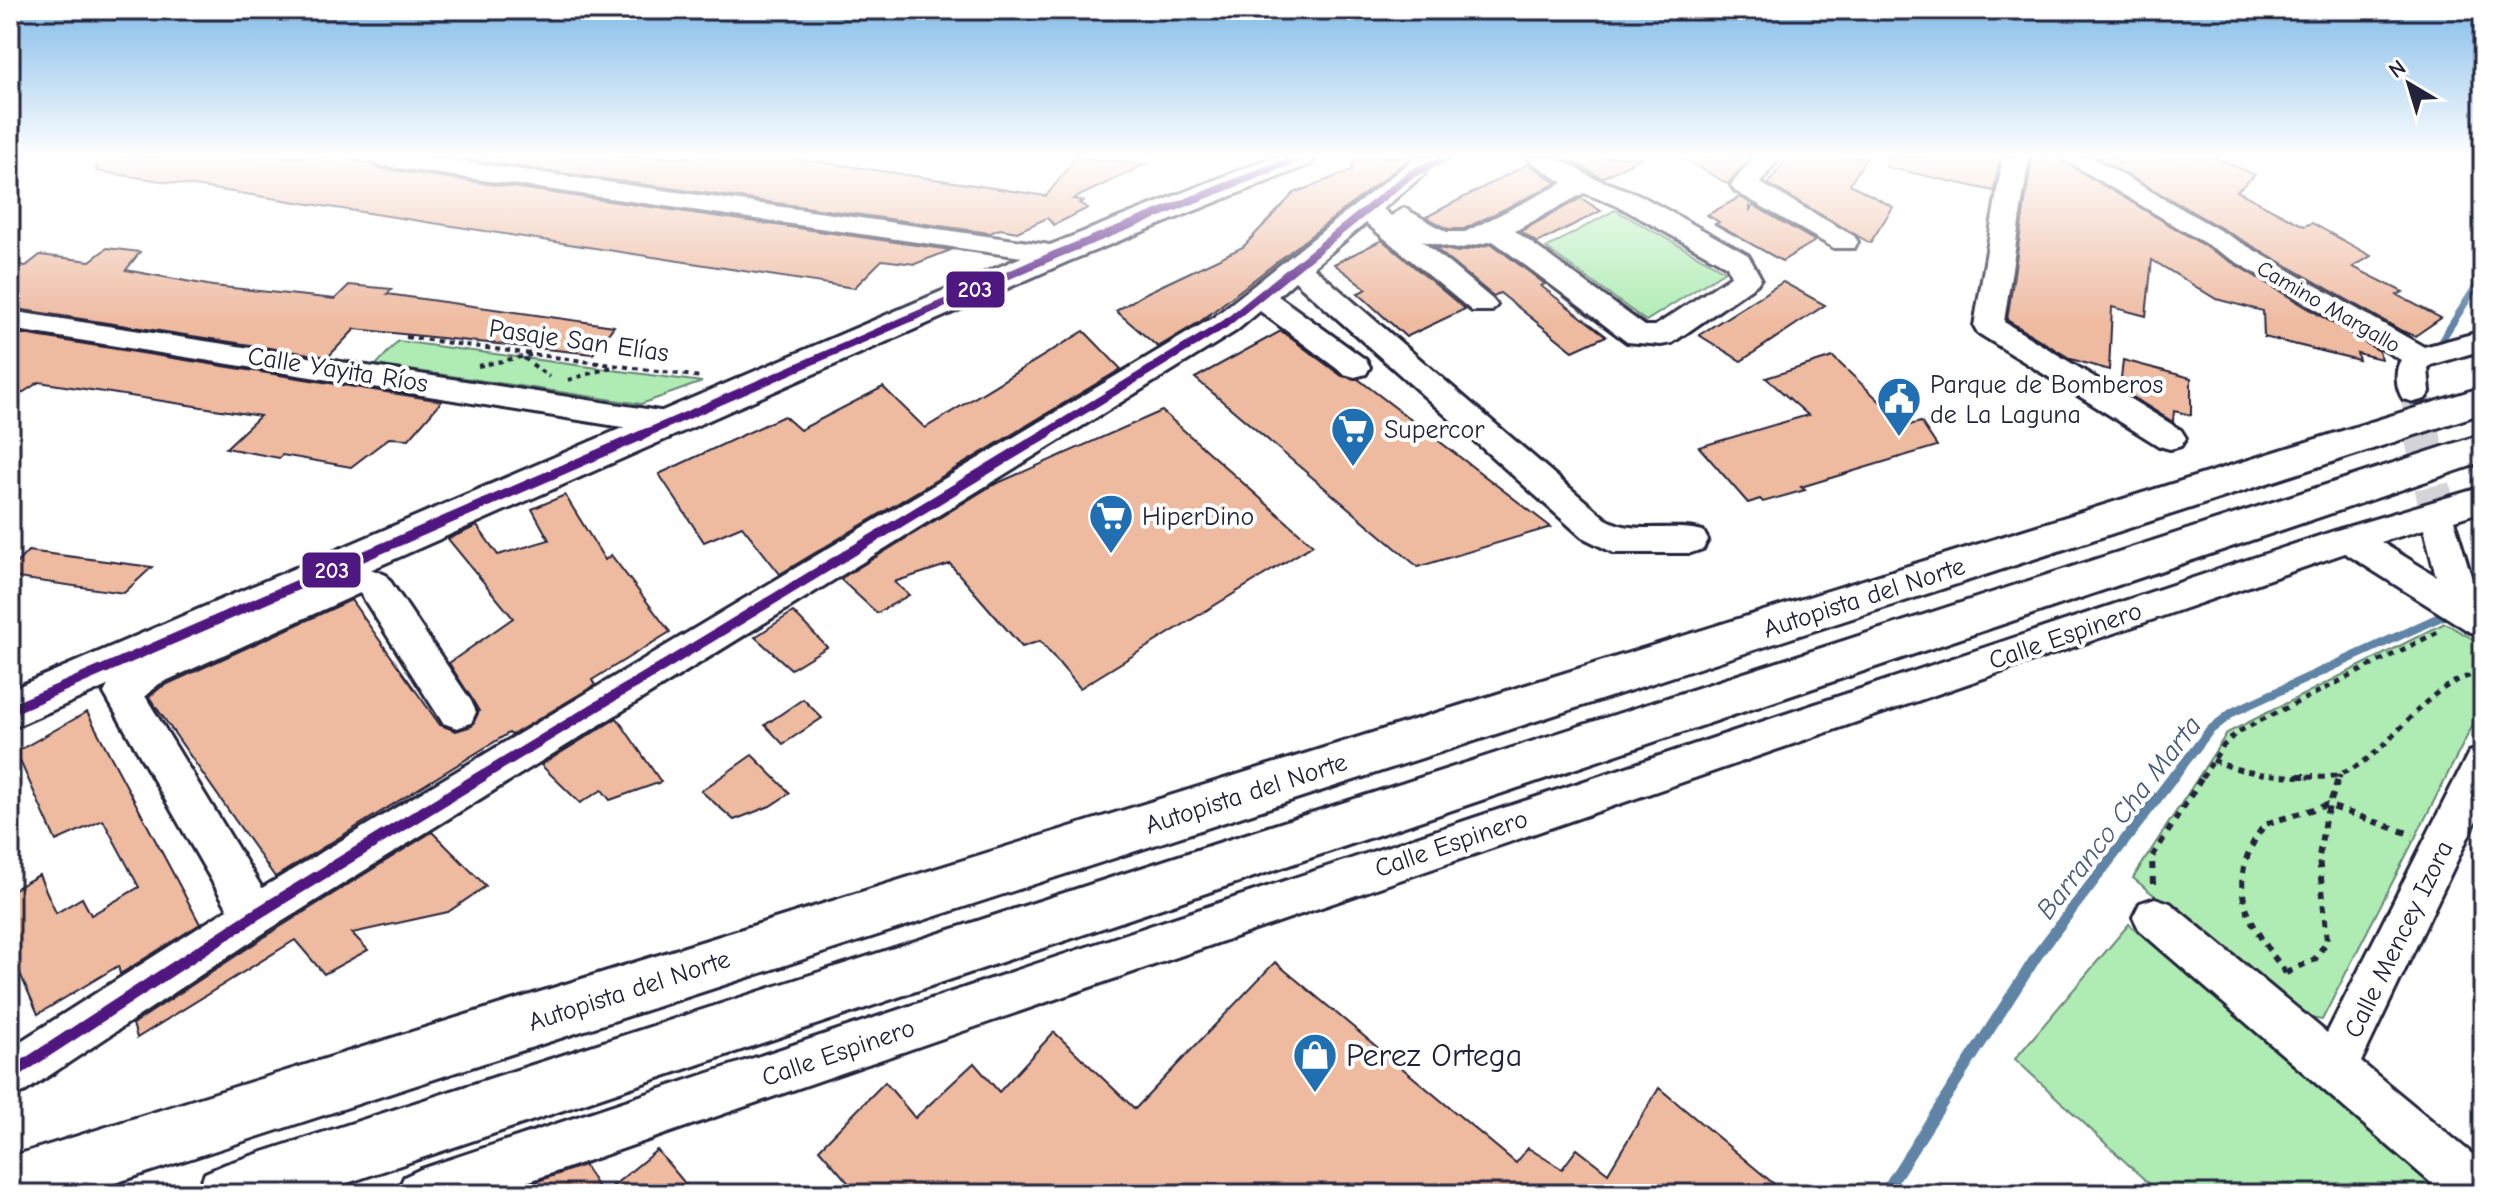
<svg xmlns="http://www.w3.org/2000/svg" width="2493" height="1204" viewBox="0 0 2493 1204" font-family="'Comic Neue',sans-serif">
	<style>
		.built { fill: #faeae2 }
		.green { fill: #aeecb3; stroke: #688777; stroke-width: 2 }
		.lines { fill: none; stroke-linecap: round; stroke-linejoin: round }
		.stream-far2 { stroke: #6184a5; stroke-width: 7 }
		.stream-far1 { stroke: #6184a5; stroke-width: 9 }
		.stream { stroke: #6184a5; stroke-width: 11 }
		.building { fill: #eebaa0; stroke: #22223b; stroke-width: 2 }
		.minor-tunnel-far1 { stroke: #d3d3d8; stroke-width: 29; stroke-dasharray: 29 14; stroke-linecap: butt }
		.minor-tunnel { stroke: #d3d3d8; stroke-width: 36; stroke-dasharray: 36 18; stroke-linecap: butt }
		.minor-casing { stroke: #22223b; stroke-width: 6 }
		.major-casing { stroke: #22223b; stroke-width: 6 }
		.highway-casing { stroke: #22223b; stroke-width: 6 }
		.path-far2 { stroke: #22223b; stroke-width: 4; stroke-dasharray: 5 5; stroke-linecap: butt }
		.path-far1 { stroke: #22223b; stroke-width: 5; stroke-dasharray: 6 6; stroke-linecap: butt }
		.path { stroke: #22223b; stroke-width: 6; stroke-dasharray: 7 7; stroke-linecap: butt }
		.minor { fill: #fff; fill-rule: evenodd }
		.major { fill: #fff; fill-rule: evenodd }
		.highway { fill: #fff; fill-rule: evenodd }
		.bus-1-far2-casing { stroke: #fff; stroke-width: 13 }
		.bus-1-far1-casing { stroke: #fff; stroke-width: 16 }
		.bus-1-casing { stroke: #fff; stroke-width: 18 }
		.bus-1-far2 { stroke: #4f1780; stroke-width: 8 }
		.bus-1-far1 { stroke: #4f1780; stroke-width: 10 }
		.bus-1 { stroke: #4f1780; stroke-width: 12 }
		.labels { text-anchor: middle; stroke-width: 8; stroke-linejoin: round; paint-order: stroke }
		.far-street-label { font-size: 22px; fill: #22223b; stroke: #fff }
		.street-label { font-size: 26px; fill: #22223b; stroke: #fff }
		.poi-label { font-size: 26px; fill: #22223b; stroke: #fff; text-anchor: start }
		.water-label { font-size: 28px; font-style: italic; fill: #475b79; stroke: #fff }
		.near-poi-label { font-size: 32px; fill: #22223b; stroke: #fff; text-anchor: start }
		.line-badge { stroke: #fff; stroke-width: 3 }
		.badge-label { font-size: 22px; text-anchor: middle; font-weight: bold; fill: #fff }
	</style>
	<rect width="100%" height="100%" fill="#fff"/>
	<filter id="ink" filterUnits="userSpaceOnUse"><feTurbulence type="fractalNoise" baseFrequency=".0125" numOctaves="2"/><feDisplacementMap in="SourceGraphic" scale="16" xChannelSelector="R" yChannelSelector="G"/><feConvolveMatrix kernelMatrix="1 2 1 2 8 2 1 2 1" color-interpolation-filters="sRGB"/></filter>
	<g filter="url(#ink)">
		<!-- built -->
		<path class="built" d="M1127,157H1242L1208,171Z"/>
		<!-- green -->
		<g class="green">
			<path d="M1615,210L1725,271L1646,321L1546,248Z"/>
			<path d="M398,341L702,382L641,404L376,365Z"/>
			<path d="M2445,623L2483,645V705L2322,1020L2304,1017L2133,878L2227,733Z"/>
			<path d="M2129,924L2444,1194H2160L2015,1059Z"/>
		</g>
		<g class="lines">
			<!-- stream-far2 -->
			<g class="stream-far2">
				<path d="M2483,191V200"/>
				<path d="M2425,380L2433,354L2483,275"/>
			</g>
			<!-- stream-far1 -->
			<path class="stream-far1" d="M2173,778L2209,731L2233,712L2451,612"/>
			<!-- stream -->
			<path class="stream" d="M1884,1194L2040,951L2174,776"/>
		</g>
		<!-- building -->
		<g class="building">
			<path d="M97,157H329L368,162L378,168L951,250L915,264L882,260L854,288L96,171Z"/>
			<path d="M448,157H789L1046,196L1077,157L1146,164L1073,199L1083,201L1079,203L1088,208L1054,225L1047,218L1017,232L1000,229L990,233Z"/>
			<path d="M1354,157H1412L1201,321L1158,347L1116,311L1148,292L1243,247L1294,193L1352,170Z"/>
			<path d="M1562,157H1642L1602,178Z"/>
			<path d="M1681,157H1740L1742,167L1728,184Z"/>
			<path d="M1788,157H1867L1850,184L1893,207L1870,243L1768,184Z"/>
			<path d="M1887,157H2000L1994,191L1886,167Z"/>
			<path d="M2032,157H2057L2379,351L2381,359L2357,353L2359,360L2264,337L2263,311L2216,299L2152,260L2146,316L2112,307L2109,370L2071,359L2007,320Z"/>
			<path d="M2096,157H2215L2255,175L2237,191L2304,226L2312,223L2371,256L2353,267L2403,292L2397,295L2441,318L2415,336L2402,331Z"/>
			<path d="M1528,164L1557,183L1464,229H1448L1426,217Z"/>
			<path d="M1740,197L1749,202L1750,210L1753,205L1815,241L1782,261L1715,224L1719,222L1707,215Z"/>
			<path d="M1581,198L1601,211L1537,243L1521,231Z"/>
			<path d="M1382,240L1465,309L1406,337L1358,293L1367,289L1334,264Z"/>
			<path d="M1492,244L1545,284L1541,286L1606,336L1573,351L1500,293L1493,296L1434,247L1458,252Z"/>
			<path d="M107,248L140,252L126,270L213,286L335,299L349,285L392,289L387,294L614,326L593,354L355,329L328,357L10,308V264L26,266L40,255L90,261Z"/>
			<path d="M1783,282L1825,305L1741,361L1699,335Z"/>
			<path d="M1084,331L1121,369L780,574L742,526L704,542L659,474L784,416L800,430L883,387L925,428Z"/>
			<path d="M1281,331L1342,376L1358,379L1551,527L1418,567L1195,378Z"/>
			<path d="M10,332L442,401L409,439L389,438L351,467L282,455L279,458L226,448L260,416L39,382L10,401Z"/>
			<path d="M1833,357L1906,426L1921,422L1937,446L1801,487L1805,490L1763,502L1760,499L1748,503L1699,447L1808,415L1766,378Z"/>
			<path d="M2123,360L2191,378V415L2174,411L2173,422L2120,389Z"/>
			<path d="M1162,411L1313,545L1080,688L1040,641L1022,647L950,564L894,582L909,595L877,613L840,579L991,486Z"/>
			<path d="M565,495L605,560L611,555L670,632L592,680L595,685L512,735L509,733L275,877L149,697L161,687L351,600L440,725L456,731L472,726L479,711L449,663L513,618L448,539L477,526L498,555L549,540L532,509Z"/>
			<path d="M28,551L152,567L124,593L10,577V570Z"/>
			<path d="M793,612L827,647L791,669L755,637Z"/>
			<path d="M803,699L822,718L783,744L765,725Z"/>
			<path d="M87,712L200,924L120,974L118,966L38,1014L10,951V891L39,875L56,913L82,898L91,915L139,887L103,820L56,841L16,752Z"/>
			<path d="M617,718L661,782L610,800L602,790L580,803L541,765Z"/>
			<path d="M752,755L790,793L770,806L734,820L701,791Z"/>
			<path d="M432,832L486,886L448,912L352,933L368,950L324,974L295,940L137,1038L133,1024L272,932Z"/>
			<path d="M1275,962L1516,1163L1528,1148L1562,1169L1577,1149L1608,1173L1659,1088L1786,1194H858L819,1149L885,1082L915,1118L974,1063L999,1092L1054,1032L1135,1109Z"/>
			<path d="M657,1150L694,1194H603Z"/>
			<path d="M584,1165L602,1194H501Z"/>
		</g>
		<g class="lines">
			<!-- minor-tunnel-far1 -->
			<path class="minor-tunnel-far1" d="M2414,392L2422,435"/>
			<!-- minor-tunnel -->
			<path class="minor-tunnel" d="M2422,433L2440,525"/>
			<!-- minor casing -->
			<g class="minor-casing">
				<g id="minor">
					<path d="M365,157H430L1057,246L1067,248L1071,254L1067,260L1057,262L378,165Z"/>
					<path d="M1416,157H1444L1383,209L1391,216L1404,208L1447,232H1465L1563,183L1525,157H1556L1591,177L1638,194L1748,255L1761,278L1757,284L1672,343L1661,345L1627,342L1493,241L1457,249L1422,241L1492,299L1497,305L1492,311H1472L1366,223L1313,267L1606,519C1635,536 1671,522 1703,531L1708,540L1703,549L1691,553H1614L1582,537L1295,281L1278,296L1366,360L1370,367L1366,374L1355,377L1344,374L1260,311L1236,331L270,929L26,1091L10,1098V1048L228,909L104,693L110,682L133,664L360,565L386,575L471,701L476,712L471,723L457,728L443,723L360,593L159,684L145,696L262,888L1214,317ZM1584,193L1618,206L1727,266L1731,276L1655,326H1645L1515,231Z"/>
					<path d="M1754,157H1780L1760,183L1854,236L1858,242L1854,248H1834L1735,191L1731,185Z"/>
					<path d="M2003,157H2029L2004,322L2181,430L2186,438L2181,446L2170,449L2159,446L1978,333L1974,326Z"/>
					<path d="M2060,157H2091L2424,347L2483,331V350L2431,365L2428,368L2430,392L2425,399L2414,402L2403,399C2396,389 2394,370 2401,360Z"/>
					<path d="M10,311L666,412L677,415L682,423L677,431L666,434L10,329Z"/>
					<path d="M2483,487V511L2454,520L2479,602L2483,604V636L2470,632L2345,553L492,1194H396L404,1177L421,1169L2337,530ZM2424,529L2436,576L2381,542Z"/>
					<path d="M2483,748V806L2361,1062L2483,1163V1194H2444L2140,931L2133,917L2140,903L2155,898L2170,903L2327,1033L2469,752Z"/>
				</g>
			</g>
			<!-- major casing -->
			<g class="major-casing">
				<path id="major" d="M1273,157H1316L1311,164L1069,261L10,729V690L1045,247Z"/>
			</g>
			<!-- highway casing -->
			<g class="highway-casing">
				<g id="highway">
					<path d="M2483,387V413L81,1194H10V1157Z"/>
					<path d="M2483,434V462L315,1194H196L205,1173L226,1164Z"/>
				</g>
			</g>
			<!-- path-far2 -->
			<g class="path-far2">
				<path d="M406,337L701,377"/>
				<path d="M524,358L549,377"/>
				<path d="M478,366L531,355"/>
				<path d="M568,380L612,367"/>
			</g>
			<!-- path-far1 -->
			<g class="path-far1">
				<path d="M2213,760C2239,772 2262,775 2290,776C2306,777 2325,779 2340,774C2396,754 2420,681 2483,673"/>
				<path d="M2202,778L2222,747L2236,733L2440,631"/>
				<path d="M2339,778L2340,775"/>
			</g>
			<!-- path -->
			<g class="path">
				<path d="M2298,776H2314"/>
				<path d="M2153,884L2152,857L2203,776"/>
				<path d="M2286,973C2246,920 2222,884 2265,824L2327,805L2413,835"/>
				<path d="M2286,973L2315,959L2327,941L2319,857L2325,819L2339,776"/>
			</g>
			<!-- minor -->
			<use href="#minor" class="minor"/>
			<!-- major -->
			<use href="#major" class="major"/>
			<!-- highway -->
			<use href="#highway" class="highway"/>
			<!-- bus-1-far2 casing -->
			<g class="bus-1-far2-casing">
				<g id="bus-1-far2">
					<path d="M642,435L1057,254L1300,157"/>
					<path d="M1043,435L1225,324L1411,174L1448,157"/>
				</g>
			</g>
			<!-- bus-1-far1 casing -->
			<g class="bus-1-far1-casing">
				<g id="bus-1-far1">
					<path d="M10,710L647,433"/>
					<path d="M479,778L1047,433"/>
				</g>
			</g>
			<!-- bus-1 casing -->
			<g class="bus-1-casing">
				<path id="bus-1" d="M10,1075L255,915L482,776"/>
			</g>
			<!-- bus-1-far2 -->
			<use href="#bus-1-far2" class="bus-1-far2"/>
			<!-- bus-1-far1 -->
			<use href="#bus-1-far1" class="bus-1-far1"/>
			<!-- bus-1 -->
			<use href="#bus-1" class="bus-1"/>
		</g>
	</g>
	<!-- sky -->
	<linearGradient id="sky" x2="0" y2="1"><stop stop-color="#83bbe9"/><stop offset="0.48" stop-color="#fff"/><stop offset="1" stop-color="#fff" stop-opacity="0"/></linearGradient>
	<rect width="2493" height="325" fill="url(#sky)"/>
	<!-- icons -->
	<defs>
		<g id="civic-pin" transform="scale(2.3)"><path d="M0 17L-7.5 6A9.5 9.5 0 1 1 7.5 6Z" fill="#1f6fb2" stroke="#fff"/><path d="M-.6-6.5H3V-4.5H.6V-3L4-1V1h2V6H-6V1h2V-1L-.6-3ZM-1.2 2.5V6h2.4V2.5Z" fill="#fff"/></g>
		<g id="supermarket-pin" transform="scale(2.3)"><path d="M0 17L-7.5 6A9.5 9.5 0 1 1 7.5 6Z" fill="#1f6fb2" stroke="#fff"/><path d="M-6-5.5h2.5l.6 2H6L4.5 2H-2.5L-4.4-4H-6ZM-1.5 3.2a1.3 1.3 0 1 0 .1 0ZM3 3.2a1.3 1.3 0 1 0 .1 0Z" fill="#fff"/></g>
		<g id="shop-pin" transform="scale(2.3)"><path d="M0 17L-7.5 6A9.5 9.5 0 1 1 7.5 6Z" fill="#1f6fb2" stroke="#fff"/><path d="M-5-2.5h2.3a2.7 3.5 0 0 1 5.4 0H5L5.5 6h-11ZM-1.5-2.5h3a1.5 2.3 0 0 0-3 0Z" fill="#fff"/></g>
	</defs>
	<g fill-rule="evenodd">
		<use href="#civic-pin" x="1899" y="399"/>
		<use href="#supermarket-pin" x="1353" y="429"/>
		<use href="#supermarket-pin" x="1111" y="516"/>
		<use href="#shop-pin" x="1315" y="1055"/>
	</g>
	<g class="labels">
		<!-- far-street labels -->
		<g class="far-street-label">
			<text transform="translate(2329 306) rotate(30)" y="8">Camino Margallo</text>
		</g>
		<!-- street labels -->
		<g class="street-label">
			<text transform="translate(579 340) rotate(8)" y="9">Pasaje San Elías</text>
			<text transform="translate(338 369) rotate(9)" y="9">Calle Yayita Ríos</text>
			<text transform="translate(1864 597) rotate(-18)" y="9">Autopista del Norte</text>
			<text transform="translate(2065 635) rotate(-19)" y="9">Calle Espinero</text>
			<text transform="translate(1246 793) rotate(-18)" y="9">Autopista del Norte</text>
			<text transform="translate(1451 843) rotate(-19)" y="9">Calle Espinero</text>
			<text transform="translate(2398 939) rotate(-64)" y="9">Calle Mencey Izora</text>
			<text transform="translate(629 990) rotate(-18)" y="9">Autopista del Norte</text>
			<text transform="translate(838 1052) rotate(-19)" y="9">Calle Espinero</text>
		</g>
		<!-- poi labels -->
		<g class="poi-label">
			<text x="1930" y="393">Parque de Bomberos<tspan x="1930" dy="30">de La Laguna</tspan></text>
			<text x="1384" y="438">Supercor</text>
			<text x="1142" y="525">HiperDino</text>
		</g>
		<!-- water labels -->
		<g class="water-label">
			<text transform="translate(2118 817) rotate(-52)" y="10">Barranco Cha Marta</text>
		</g>
		<!-- near-poi labels -->
		<g class="near-poi-label">
			<text x="1346" y="1066">Perez Ortega</text>
		</g>
	</g>
	<g class="line-badge">
		<rect x="945" y="270" width="61" height="39" rx="8" fill="#4f1780"/>
		<rect x="301" y="551" width="61" height="38" rx="8" fill="#4f1780"/>
	</g>
	<g class="badge-label">
		<text x="975" y="297">203</text>
		<text x="332" y="578">203</text>
	</g>
	<!-- margin -->
	<rect width="2493" height="1204" fill="none" stroke="#fff" stroke-width="40"/>
	<rect x="20" y="20" width="2453" height="1164" fill="none" stroke="#22223b" stroke-width="3" filter="url(#ink)"/>
	<!-- north arrow -->
	<g transform="translate(2409 84) rotate(322)" stroke="#ffffff" stroke-width="6" paint-order="stroke">
	<path d="M0-6L14 30L0 20L-14 30Z" fill="#22223b"/>
	<text y="-12" font-size="22" font-weight="bold" text-anchor="middle" fill="#22223b">N</text>
	</g>
</svg>
